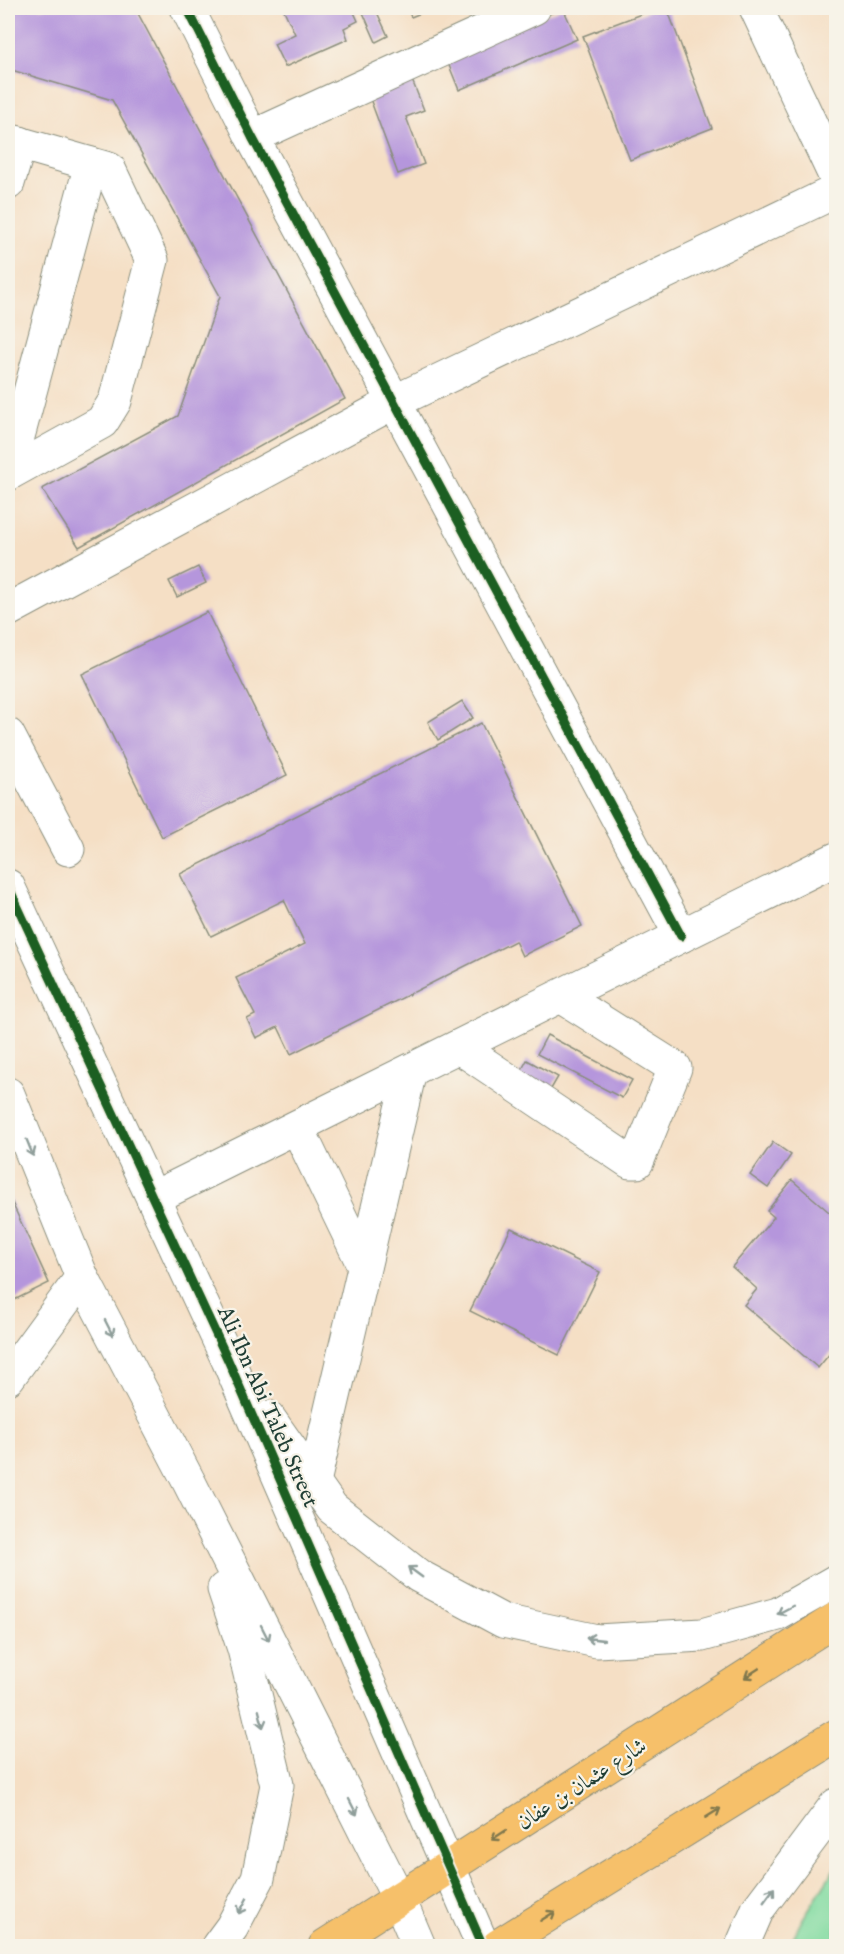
<svg xmlns="http://www.w3.org/2000/svg" width="844" height="1954" viewBox="0 0 844 1954" font-family="'IM FELL English',Amiri,serif">
	<style>
		.green { fill: #82dba1; stroke: #508c6a; stroke-width: 1.5 }
		.building { fill: #b596dc }
		.lines { fill: none; stroke-linecap: round; stroke-linejoin: round }
		.minor-casing { stroke: #8a8e7c; stroke-width: 35 }
		.major-casing { stroke: #8a8e7c; stroke-width: 35 }
		.minor { stroke: #fff; stroke-width: 33 }
		.major { stroke: #f6c06b; stroke-width: 33 }
		.cycleway-casing { stroke: #f7f3e8; stroke-width: 13 }
		.cycleway { stroke: #1b5e20; stroke-width: 9 }
		.oneway { stroke: #8f9e9a }
		.oneway2 { stroke: #80784d }
		.labels { text-anchor: middle; stroke-width: 4.5; stroke-linejoin: round; paint-order: stroke }
		.street-label { font-size: 22px; fill: #1f3d34; stroke: #f7f3e8 }
	</style>
	<rect width="100%" height="100%" fill="#f7f3e8"/>
	<filter id="ink" filterUnits="userSpaceOnUse"><feTurbulence type="fractalNoise" baseFrequency=".0167" numOctaves="2"/><feDisplacementMap in="SourceGraphic" scale="12" xChannelSelector="R" yChannelSelector="G"/><feConvolveMatrix kernelMatrix="1 2 1 2 8 2 1 2 1" color-interpolation-filters="sRGB"/></filter>
	<filter id="wash" filterUnits="userSpaceOnUse"><feTurbulence type="fractalNoise" baseFrequency=".008" numOctaves="4" result="noise"/><feDisplacementMap in="SourceGraphic" scale="24" xChannelSelector="R" yChannelSelector="G"/><feGaussianBlur stdDeviation="1.35" result="paint"/><feColorMatrix in="noise" values="0 0 0 0 0 0 0 0 0 0 0 0 0 0 0 0 0 1.4 0 .05"/><feComposite in="paint" operator="in"/></filter>
	<g filter="url(#wash)">
		<rect width="100%" height="100%" fill="#f5dfc5"/>
		<!-- green -->
		<path class="green" d="M836,1866V1946H789L802,1920Z"/>
		<g id="blocks">
			<!-- building -->
			<g class="building">
				<path d="M8,8H135L345,399L79,547L42,489L178,416L220,296L112,100L8,69Z"/>
				<path d="M283,8H352L358,21L344,28L348,39L285,67L274,44L295,34Z"/>
				<path d="M361,8H375L388,36L376,42Z"/>
				<path d="M407,8H433L411,17Z"/>
				<path d="M563,8L577,39L459,90L446,58Z"/>
				<path d="M657,8H667L712,128L630,160L583,36Z"/>
				<path d="M412,80L424,110L406,117L424,164L398,174L369,96Z"/>
				<path d="M198,567L206,583L177,597L169,581Z"/>
				<path d="M207,612L287,775L162,837L82,674Z"/>
				<path d="M462,701L473,718L438,740L428,722Z"/>
				<path d="M481,723L582,926L522,956L515,941L291,1054L278,1027L256,1038L247,1019L255,1015L236,978L305,944L284,900L211,936L180,874Z"/>
				<path d="M547,1035L632,1080L622,1098L537,1054Z"/>
				<path d="M527,1060L558,1077L547,1096L517,1079Z"/>
				<path d="M773,1142L791,1155L768,1188L750,1175Z"/>
				<path d="M792,1180L836,1218V1346L818,1368L744,1305L757,1289L732,1267L774,1217L767,1211Z"/>
				<path d="M8,1194L49,1283L8,1303Z"/>
				<path d="M511,1228L600,1272L559,1355L470,1311Z"/>
			</g>
		</g>
	</g>
	<g filter="url(#ink)">
		<use href="#blocks" fill-opacity="0" stroke="#8a8e7c" stroke-width="1.5"/>
		<g class="lines">
			<!-- minor casing -->
			<g class="minor-casing">
				<g id="minor">
					<path d="M187,8L252,137L681,936"/>
					<path d="M756,8L836,178"/>
					<path d="M252,137L534,8"/>
					<path d="M8,140L109,169L152,260L115,401L102,422L8,474"/>
					<path d="M8,183L20,143"/>
					<path d="M8,474L91,164"/>
					<path d="M8,610L394,402L836,191"/>
					<path d="M8,735L68,849"/>
					<path d="M8,886L228,1360L483,1946"/>
					<path d="M459,1047L630,1162H637L675,1068L561,996"/>
					<path d="M8,1094L82,1277L189,1482L399,1899L419,1946"/>
					<path d="M297,1127L364,1266"/>
					<path d="M153,1198L836,859"/>
					<path d="M8,1378L82,1277"/>
					<path d="M268,1417L332,1508L419,1576L503,1621L597,1641L702,1635L778,1614L836,1581"/>
					<path d="M314,1482L410,1071"/>
					<path d="M218,1946L232,1927L258,1878L277,1785L244,1649L224,1589"/>
					<path d="M742,1946L758,1909L836,1805"/>
				</g>
			</g>
			<!-- major casing -->
			<g class="major-casing">
				<g id="major">
					<path d="M325,1946L836,1619"/>
					<path d="M498,1946L836,1736"/>
				</g>
			</g>
			<!-- minor -->
			<use href="#minor" class="minor"/>
			<!-- major -->
			<use href="#major" class="major"/>
			<!-- cycleway casing -->
			<g class="cycleway-casing">
				<g id="cycleway">
					<path d="M187,8L252,137L681,936"/>
					<path d="M8,886L228,1360L483,1946"/>
				</g>
			</g>
			<!-- cycleway -->
			<use href="#cycleway" class="cycleway"/>
		</g>
		<!-- one-way arrows -->
		<defs><path id="oneway-shaft" d="M-6 0H5M1.5-3L5.5 0L1.5 3" fill="none" stroke-width="1.6" stroke-linecap="round" stroke-linejoin="round" transform="scale(1.5)"/></defs>
		<g class="oneway">
			<use href="#oneway-shaft" transform="translate(30 1148) rotate(68)"/>
			<use href="#oneway-shaft" transform="translate(109 1328) rotate(63)"/>
			<use href="#oneway-shaft" transform="translate(415 1572) rotate(-144)"/>
			<use href="#oneway-shaft" transform="translate(785 1610) rotate(152)"/>
			<use href="#oneway-shaft" transform="translate(265 1633) rotate(63)"/>
			<use href="#oneway-shaft" transform="translate(595 1639) rotate(-174)"/>
			<use href="#oneway-shaft" transform="translate(261 1719) rotate(76)"/>
			<use href="#oneway-shaft" transform="translate(353 1807) rotate(63)"/>
			<use href="#oneway-shaft" transform="translate(769 1895) rotate(-54)"/>
			<use href="#oneway-shaft" transform="translate(243 1906) rotate(118)"/>
		</g>
		<g class="oneway2">
			<use href="#oneway-shaft" transform="translate(752 1673) rotate(147)"/>
			<use href="#oneway-shaft" transform="translate(713 1813) rotate(-32)"/>
			<use href="#oneway-shaft" transform="translate(499 1835) rotate(147)"/>
			<use href="#oneway-shaft" transform="translate(548 1916) rotate(-32)"/>
		</g>
	</g>
	<g class="labels">
		<!-- street labels -->
		<g class="street-label">
			<text transform="translate(269 1406) rotate(66)" y="8">Ali Ibn Abi Taleb Street</text>
			<text transform="translate(581 1783) rotate(-33)" y="8">شارع عثمان بن عفان</text>
		</g>
	</g>
	<!-- margin -->
	<rect width="844" height="1954" fill="none" stroke="#f7f3e8" stroke-width="30"/>
</svg>
